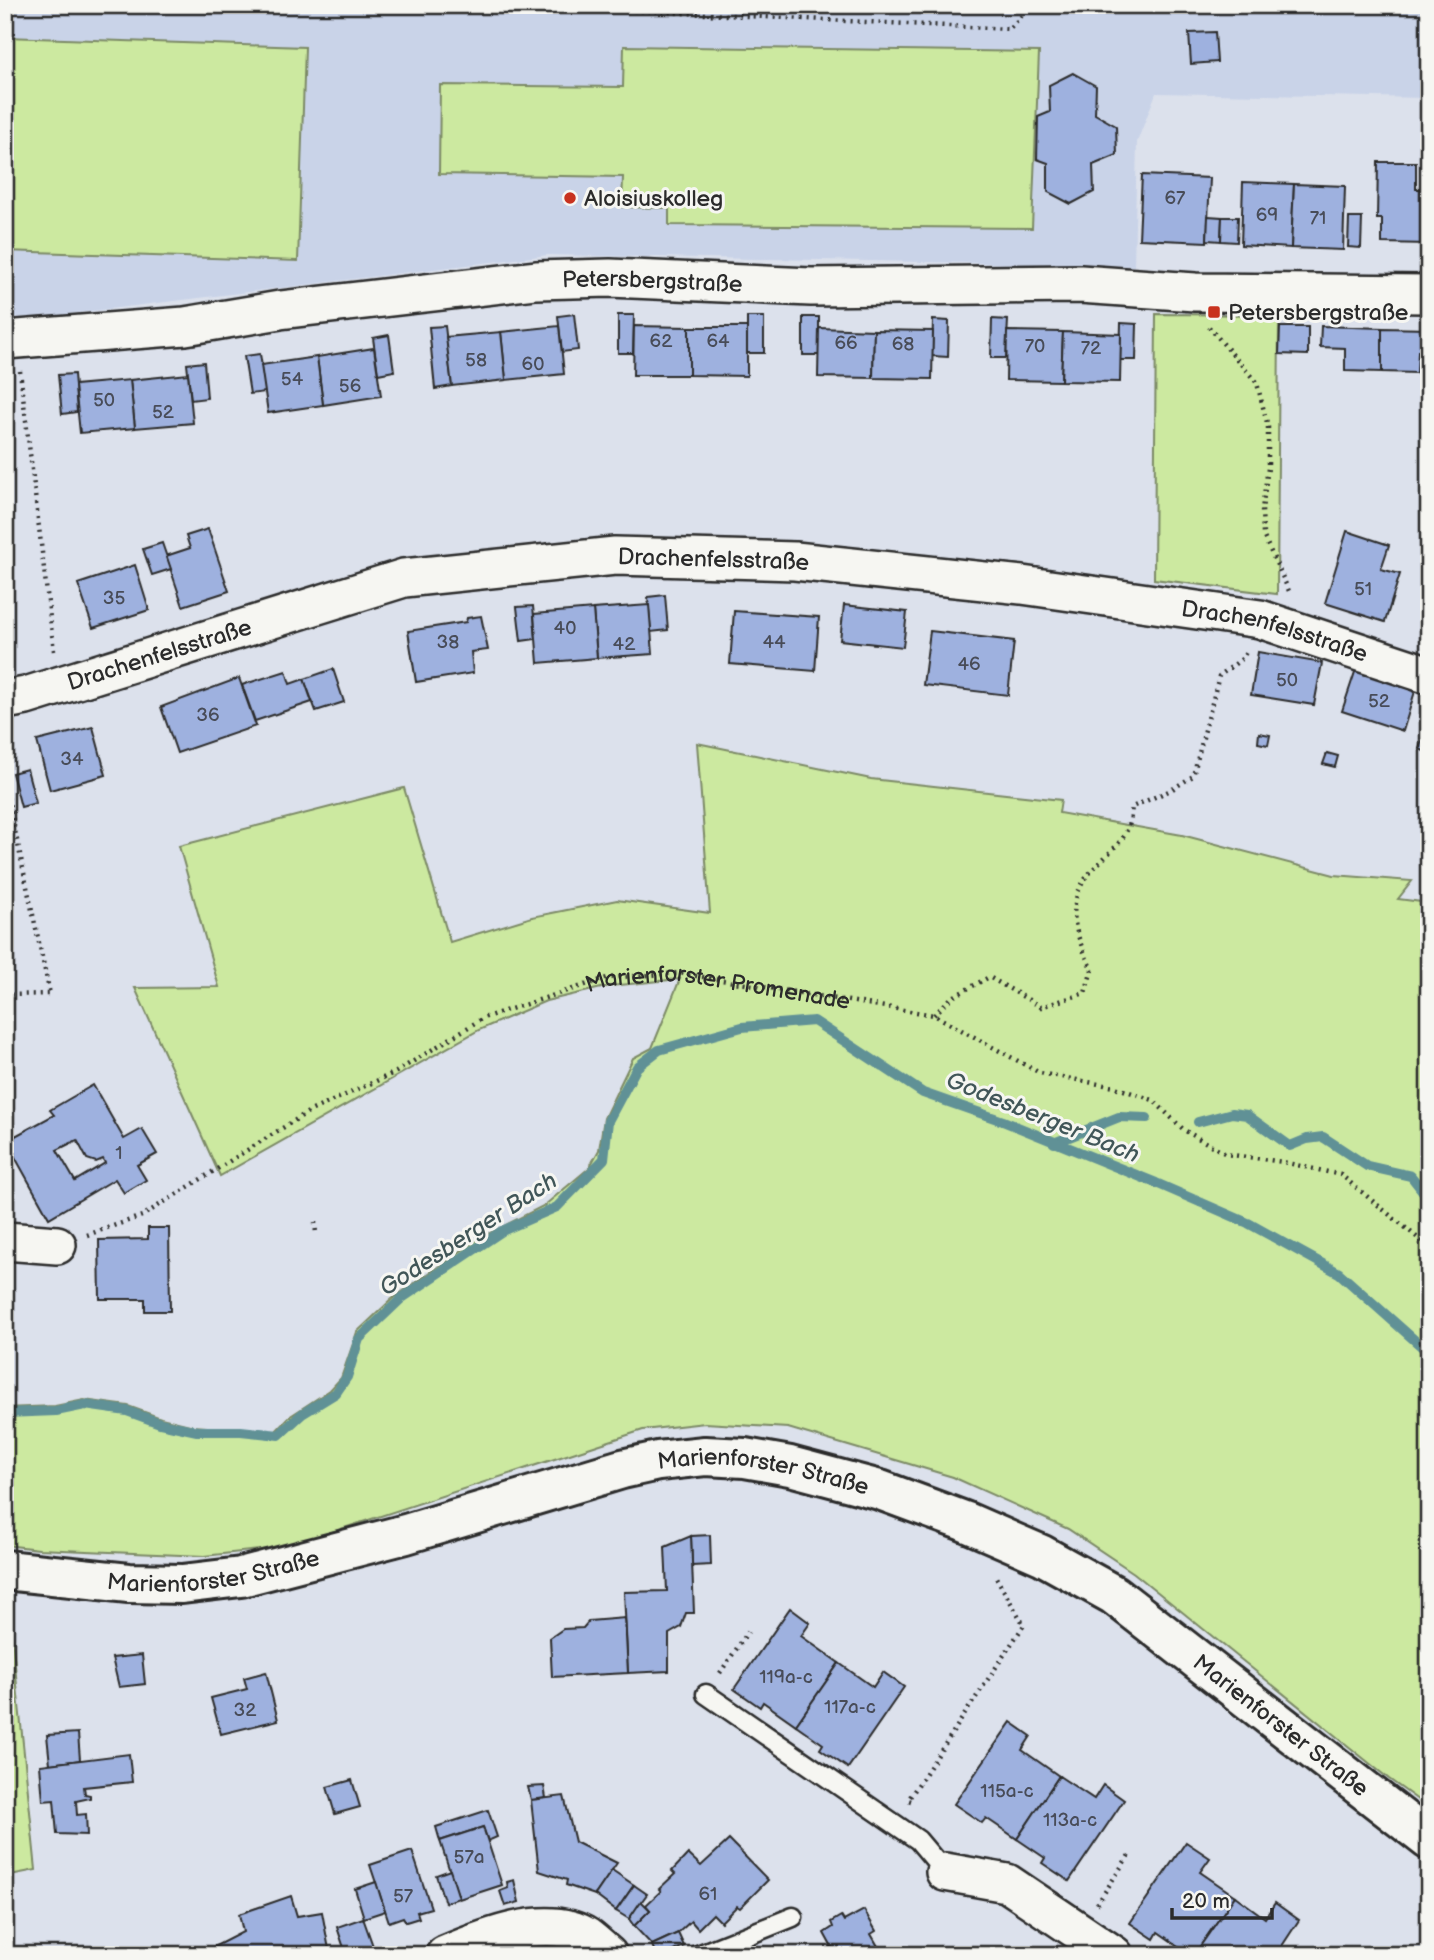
<svg xmlns="http://www.w3.org/2000/svg" width="1434" height="1960" viewBox="0 0 1434 1960" font-family="'Balsamiq Sans',sans-serif">
	<style>
		.built { fill: #c9d3e8 }
		.green { fill: #cce9a0; stroke: #7c8a66; stroke-width: 2 }
		.lines { fill: none; stroke-linecap: round; stroke-linejoin: round }
		.stream { stroke: #609196; stroke-width: 10 }
		.building { fill: #9eb1df; stroke: #2b2b2b; stroke-width: 2; fill-rule: evenodd }
		.lane-casing { stroke: #2b2b2b; stroke-width: 23 }
		.street-casing { stroke: #2b2b2b; stroke-width: 42 }
		.secondary-casing { stroke: #2b2b2b; stroke-width: 44 }
		.path { stroke: #2b2b2b; stroke-width: 4.5; stroke-dasharray: 2 5; stroke-linecap: butt }
		.lane { stroke: #f6f6f2; stroke-width: 18 }
		.street { stroke: #f6f6f2; stroke-width: 37 }
		.secondary { stroke: #f6f6f2; stroke-width: 38 }
		.poi-dot { fill: #c8321e; stroke: #f6f6f2; stroke-width: 2.5 }
		.labels { text-anchor: middle; stroke-width: 6; stroke-linejoin: round; paint-order: stroke }
		.number-label { font-size: 19px; fill: #484c58 }
		.poi-label { font-size: 23px; fill: #2b2b2b; stroke: #f6f6f2; text-anchor: start }
		.street-label { font-size: 23px; fill: #2b2b2b; stroke: #f6f6f2 }
		.water-label { font-size: 24px; font-style: italic; fill: #415658; stroke: #f6f6f2 }
	</style>
	<rect width="100%" height="100%" fill="#dce1ec"/>
	<filter id="ink" filterUnits="userSpaceOnUse"><feTurbulence type="fractalNoise" baseFrequency=".0143" numOctaves="2"/><feDisplacementMap in="SourceGraphic" scale="14" xChannelSelector="R" yChannelSelector="G"/><feConvolveMatrix kernelMatrix="1 2 1 2 8 2 1 2 1" color-interpolation-filters="sRGB"/></filter>
	<g filter="url(#ink)">
		<!-- built -->
		<path class="built" d="M5,5H1429V98L1156,93L1137,142L1134,266L548,255L36,318L5,317Z"/>
		<!-- green -->
		<g class="green">
			<path d="M5,37L305,47L298,261L5,251Z"/>
			<path d="M624,46L1039,52L1032,228L669,225V208L622,207L623,177L439,174L440,85L623,87Z"/>
			<path d="M1156,314L1279,315L1277,594L1154,579Z"/>
			<path d="M697,743L871,779L1061,800L1059,813L1182,835L1334,875L1412,881L1398,899L1429,903V1808L1389,1779L1134,1573L1068,1529L953,1477L788,1428L705,1423L643,1430L286,1547L204,1556L39,1549L5,1545V1408L55,1406L84,1400L128,1406L161,1418L194,1426L275,1432L289,1417L330,1390L341,1378L357,1332L392,1299L478,1239L545,1205L589,1168L599,1150L604,1118L633,1058L652,1048L680,979L610,986L546,1001L479,1030L220,1176L135,988L219,987L179,846L404,788L450,942L532,917L617,900L710,913Z"/>
			<path d="M5,1598H8L36,1870L5,1876Z"/>
		</g>
		<g class="lines">
			<!-- stream -->
			<g class="stream">
				<path d="M1198,1122L1232,1113L1247,1115L1290,1146L1307,1139L1323,1137L1367,1166L1411,1176L1429,1199"/>
				<path d="M1054,1143L1119,1117L1147,1118"/>
				<path d="M1429,1204V1222"/>
				<path d="M5,1413L56,1411L85,1405L127,1411L160,1423L197,1431H241L279,1435L302,1414L336,1393L347,1377L359,1339L402,1298L502,1231L557,1207L604,1159L608,1121L637,1067L659,1050L742,1027L814,1021L923,1093L1003,1121L1156,1183L1248,1223L1339,1273L1429,1353"/>
			</g>
		</g>
		<!-- building -->
		<g class="building">
			<path d="M1215,32L1217,62L1191,64L1189,33Z"/>
			<path d="M1073,73L1096,86L1095,114L1116,126L1117,155L1093,165L1094,192L1071,204L1048,192V163L1037,159L1038,117L1050,112L1049,85Z"/>
			<path d="M1378,162H1416V189H1429V244L1382,243V219H1377Z"/>
			<path d="M1142,175L1210,178L1207,242L1139,239Z"/>
			<path d="M1243,182L1294,184L1291,248L1241,245Z"/>
			<path d="M1294,184L1345,186L1343,250L1291,248Z"/>
			<path d="M1208,216L1222,217L1221,241L1207,240Z"/>
			<path d="M1222,217H1238L1237,242L1221,241Z"/>
			<path d="M1349,218H1362L1361,248L1348,247Z"/>
			<path d="M574,314L578,350L562,352L558,316Z"/>
			<path d="M618,315H634L633,353H618Z"/>
			<rect x="747" y="317" width="17" height="36"/>
			<rect x="803" y="317" width="16" height="38"/>
			<path d="M992,319L1008,320L1006,358H991Z"/>
			<path d="M933,320L949,321L948,357L932,356Z"/>
			<path d="M1121,323L1137,324L1136,360H1120Z"/>
			<path d="M445,326L452,386L435,389L429,327Z"/>
			<path d="M559,326L564,374L506,380L501,332Z"/>
			<path d="M634,326L689,327V375H633Z"/>
			<path d="M1321,326L1382,328V372L1345,371V348L1320,347Z"/>
			<path d="M689,327H747V376L689,375Z"/>
			<path d="M1280,327H1308V355L1279,354Z"/>
			<path d="M819,328L874,330L873,378L818,377Z"/>
			<path d="M1382,328L1429,329V351H1418L1417,373L1382,372Z"/>
			<path d="M874,330L933,331L932,379L873,378Z"/>
			<path d="M1007,331L1063,332L1061,381L1006,380Z"/>
			<path d="M501,332L506,380L452,386L446,337Z"/>
			<path d="M1063,332L1121,334L1120,382L1061,381Z"/>
			<path d="M389,335L394,371L378,374L373,338Z"/>
			<path d="M374,348L381,396L323,405L317,357Z"/>
			<path d="M260,354L266,392L250,394L244,356Z"/>
			<path d="M317,357L323,405L268,413L261,365Z"/>
			<path d="M204,362L207,398L191,400L187,364Z"/>
			<path d="M74,374L77,412L62,414L58,375Z"/>
			<path d="M188,374L193,423L135,428L130,380Z"/>
			<path d="M5,378H9L10,402H5Z"/>
			<path d="M130,380L135,428L80,433L75,385Z"/>
			<path d="M208,529L229,591L183,606L166,556L190,548L186,536Z"/>
			<path d="M1347,531L1389,545L1381,569L1400,574L1385,622L1325,603Z"/>
			<path d="M162,543L171,569L152,575L143,549Z"/>
			<path d="M135,565L149,610L93,628L78,584Z"/>
			<path d="M665,595L668,630L651,632L648,597Z"/>
			<path d="M649,605L653,654L597,658L593,609Z"/>
			<path d="M844,605L907,612L903,647L840,640Z"/>
			<path d="M533,606L536,639L521,641L517,607Z"/>
			<path d="M593,609L597,658L538,663L534,614Z"/>
			<path d="M734,611L819,617L815,671L730,664Z"/>
			<path d="M481,616L488,650L471,652L473,673L416,682L408,631L466,622L467,618Z"/>
			<path d="M930,631L1014,641L1008,695L923,685Z"/>
			<path d="M1258,652L1322,663L1314,705L1251,695Z"/>
			<path d="M333,669L344,702L316,711L304,679Z"/>
			<path d="M1356,669L1416,688L1403,731L1342,711Z"/>
			<path d="M286,671L290,684L304,679L312,702L255,721L242,685Z"/>
			<path d="M239,678L256,726L177,753L161,707Z"/>
			<path d="M1429,720V753L1419,749Z"/>
			<path d="M93,727L106,775L50,790L37,741Z"/>
			<path d="M1259,733L1270,735L1268,745L1258,743Z"/>
			<path d="M1327,753L1338,756L1335,767L1323,764Z"/>
			<path d="M27,769L36,803L21,807L12,773Z"/>
			<path d="M93,1085L124,1139L142,1129L157,1154L137,1165L146,1180L124,1193L115,1179L49,1218L6,1141L54,1115L50,1110ZM77,1140L87,1159L96,1162L103,1159L105,1163L75,1181L57,1150Z"/>
			<path d="M148,1228H169L170,1311H145V1299H100L99,1240L148,1239Z"/>
			<path d="M710,1535L711,1565L692,1566L691,1536Z"/>
			<path d="M691,1536L694,1613H686L681,1627L669,1634V1671L628,1673L624,1592L667,1591L665,1547Z"/>
			<path d="M790,1608L810,1623L801,1636L839,1663L796,1725L763,1702L760,1707L734,1689Z"/>
			<path d="M625,1618L628,1673L552,1677L550,1638L563,1629L583,1628L589,1621Z"/>
			<path d="M142,1655L145,1684L119,1687L112,1658Z"/>
			<path d="M839,1663L873,1687L883,1672L904,1687L848,1768L820,1749L823,1744L796,1725Z"/>
			<path d="M266,1672L278,1720L221,1734L211,1698L247,1689L244,1678Z"/>
			<path d="M1011,1722L1031,1736L1022,1750L1059,1776L1017,1839L986,1818L982,1823L954,1804Z"/>
			<path d="M78,1733L80,1760L50,1764L47,1735Z"/>
			<path d="M129,1754L132,1782L84,1787L85,1794L90,1795V1798L76,1801L77,1815L86,1814L87,1835L57,1834L54,1800L43,1801L40,1765Z"/>
			<path d="M1059,1776L1094,1799L1103,1785L1124,1800L1069,1881L1042,1863L1045,1858L1017,1839Z"/>
			<path d="M352,1780L360,1807L335,1814L327,1787Z"/>
			<path d="M544,1786L546,1798L531,1800L528,1787Z"/>
			<path d="M564,1796L575,1842L617,1863L595,1895L566,1885L567,1880L539,1871L531,1800Z"/>
			<path d="M488,1810L497,1837L488,1841L483,1827L440,1841L436,1827Z"/>
			<path d="M483,1827L502,1885L459,1899L440,1841Z"/>
			<path d="M729,1840L768,1880L740,1908L737,1906L721,1922L713,1914L698,1929L691,1921L678,1933L652,1945L634,1926L650,1910L646,1905L661,1891L659,1889L675,1874L672,1871L688,1854L701,1866Z"/>
			<path d="M1186,1842L1210,1858L1200,1872L1235,1896L1194,1955H1191L1158,1932L1154,1939L1130,1923Z"/>
			<path d="M412,1851L431,1908L417,1912L419,1918L406,1922L403,1917L389,1922L370,1865Z"/>
			<path d="M450,1870L459,1898L445,1903L436,1875Z"/>
			<path d="M612,1870L634,1885L616,1911L595,1895Z"/>
			<path d="M514,1880L519,1902L505,1906L500,1891L508,1888L507,1882Z"/>
			<path d="M376,1882L385,1911L364,1918L355,1889Z"/>
			<path d="M634,1885L647,1894L629,1919L616,1911Z"/>
			<path d="M291,1896L297,1916L322,1912L330,1955H198L243,1932L239,1914Z"/>
			<path d="M1235,1896L1265,1918L1275,1903L1299,1920L1276,1955H1194Z"/>
			<path d="M641,1901L650,1910L634,1926L629,1919Z"/>
			<path d="M864,1910L876,1931L871,1934L883,1955H836L824,1933L833,1927L831,1922L841,1916L844,1921Z"/>
			<path d="M363,1918L373,1946L346,1954L337,1927Z"/>
			<path d="M678,1933L684,1946L665,1955H656L652,1945Z"/>
		</g>
		<g class="lines">
			<!-- lane casing -->
			<g class="lane-casing">
				<g id="lane">
					<path d="M706,1694L918,1840L945,1872"/>
					<path d="M698,1955L793,1917"/>
				</g>
			</g>
			<!-- street casing -->
			<g class="street-casing">
				<g id="street">
					<path id="s2" d="M5,340L185,326L280,310L536,280L610,278L811,287L1080,284L1195,292L1429,294"/>
					<path id="s3" d="M5,700L26,696L404,578L615,556L795,561L1022,585L1260,619L1429,675"/>
					<path d="M5,1241L57,1245"/>
					<path d="M945,1872L1007,1883L1114,1955"/>
					<path d="M445,1955C483,1939 547,1912 587,1937C594,1942 601,1949 608,1955"/>
				</g>
			</g>
			<!-- secondary casing -->
			<g class="secondary-casing">
				<g id="secondary">
					<path id="s4" d="M5,1570L129,1583L182,1584L241,1577L406,1534L622,1469L658,1461L705,1456L745,1458L790,1466L880,1490L964,1521L1042,1555L1114,1595L1429,1840"/>
				</g>
			</g>
			<!-- path -->
			<g class="path">
				<path d="M522,5L1009,29L1032,5"/>
				<path d="M1209,327L1257,383L1268,427V468L1262,509L1263,535L1289,591"/>
				<path d="M20,371L54,651"/>
				<path d="M5,784L50,994L5,995"/>
				<path d="M934,1015L951,998L989,977L1041,1007L1085,993L1092,970C1072,927 1062,898 1100,862C1109,853 1123,841 1128,828C1131,822 1131,813 1132,807L1171,790L1193,776L1219,676L1243,658L1246,652"/>
				<path d="M315,1222L316,1233"/>
				<path id="s1" d="M87,1235L142,1216L308,1112L396,1072L483,1018L607,978L679,973L934,1015L1040,1073L1115,1087L1153,1100L1184,1130L1226,1154L1283,1162L1341,1175L1429,1247"/>
				<path d="M720,1673L748,1632"/>
				<path d="M911,1801L908,1800L1024,1625L994,1574"/>
				<path d="M1420,1875L1429,1882"/>
				<path d="M1097,1904L1129,1855"/>
			</g>
			<!-- lane -->
			<use href="#lane" class="lane"/>
			<!-- street -->
			<use href="#street" class="street"/>
			<!-- secondary -->
			<use href="#secondary" class="secondary"/>
		</g>
	</g>
	<!-- markers -->
	<g class="poi-dot">
		<circle cx="570" cy="198" r="7"/>
		<rect x="1207" y="305" width="14" height="14" rx="3.5"/>
	</g>
	<g class="labels">
		<!-- number labels -->
		<g class="number-label">
			<text x="1175" y="204">67</text>
			<text x="1267" y="221">69</text>
			<text x="1318" y="224">71</text>
			<text x="661" y="347">62</text>
			<text x="718" y="347">64</text>
			<text x="846" y="349">66</text>
			<text x="903" y="350">68</text>
			<text x="1035" y="352">70</text>
			<text x="1091" y="354">72</text>
			<text x="476" y="366">58</text>
			<text x="533" y="370">60</text>
			<text x="292" y="385">54</text>
			<text x="350" y="392">56</text>
			<text x="104" y="406">50</text>
			<text x="163" y="418">52</text>
			<text x="1363" y="595">51</text>
			<text x="114" y="604">35</text>
			<text x="565" y="634">40</text>
			<text x="448" y="648">38</text>
			<text x="774" y="648">44</text>
			<text x="624" y="650">42</text>
			<text x="969" y="670">46</text>
			<text x="1287" y="686">50</text>
			<text x="1379" y="707">52</text>
			<text x="208" y="721">36</text>
			<text x="72" y="765">34</text>
			<text x="119" y="1159">1</text>
			<text x="786" y="1683">119a-c</text>
			<text x="850" y="1713">117a-c</text>
			<text x="245" y="1716">32</text>
			<text x="1007" y="1797">115a-c</text>
			<text x="1070" y="1826">113a-c</text>
			<text x="469" y="1863">57a</text>
			<text x="708" y="1900">61</text>
			<text x="403" y="1902">57</text>
		</g>
		<!-- poi labels -->
		<g class="poi-label">
			<text x="584" y="206">Aloisiuskolleg</text>
			<text x="1228" y="320">Petersbergstraße</text>
		</g>
		<!-- street labels -->
		<g class="street-label">
			<text dy="8" stroke="none"><textPath href="#s2" startOffset="651">Petersbergstraße</textPath></text>
			<text dy="8" stroke="none"><textPath href="#s3" startOffset="728">Drachenfelsstraße</textPath></text>
			<text dy="8" stroke="none"><textPath href="#s3" startOffset="1295">Drachenfelsstraße</textPath></text>
			<text dy="8" stroke="none"><textPath href="#s3" startOffset="161">Drachenfelsstraße</textPath></text>
			<text dy="8" stroke="none"><textPath href="#s1" startOffset="695">Marienforster Promenade</textPath></text>
			<text dy="8" stroke="none"><textPath href="#s4" startOffset="777">Marienforster Straße</textPath></text>
			<text dy="8" stroke="none"><textPath href="#s4" startOffset="210">Marienforster Straße</textPath></text>
			<text dy="8" stroke="none"><textPath href="#s4" startOffset="1365">Marienforster Straße</textPath></text>
		</g>
		<!-- water labels -->
		<g class="water-label">
			<text transform="translate(1043 1117) rotate(22)" y="8">Godesberger Bach</text>
			<text transform="translate(468 1234) rotate(-33)" y="8">Godesberger Bach</text>
		</g>
	</g>
	<!-- margin -->
	<rect width="1434" height="1960" fill="none" stroke="#f6f6f2" stroke-width="28"/>
	<rect x="14" y="14" width="1406" height="1932" fill="none" stroke="#2b2b2b" stroke-width="2.5" filter="url(#ink)"/>
	<!-- scale -->
	<path d="M1172 1908v10h100v-10" fill="none" stroke="#2b2b2b" stroke-width="3.5"/>
	<text x="1182" y="1908" font-size="21" fill="#2b2b2b" stroke="#f6f6f2" stroke-width="5" paint-order="stroke">20 m</text>
</svg>
